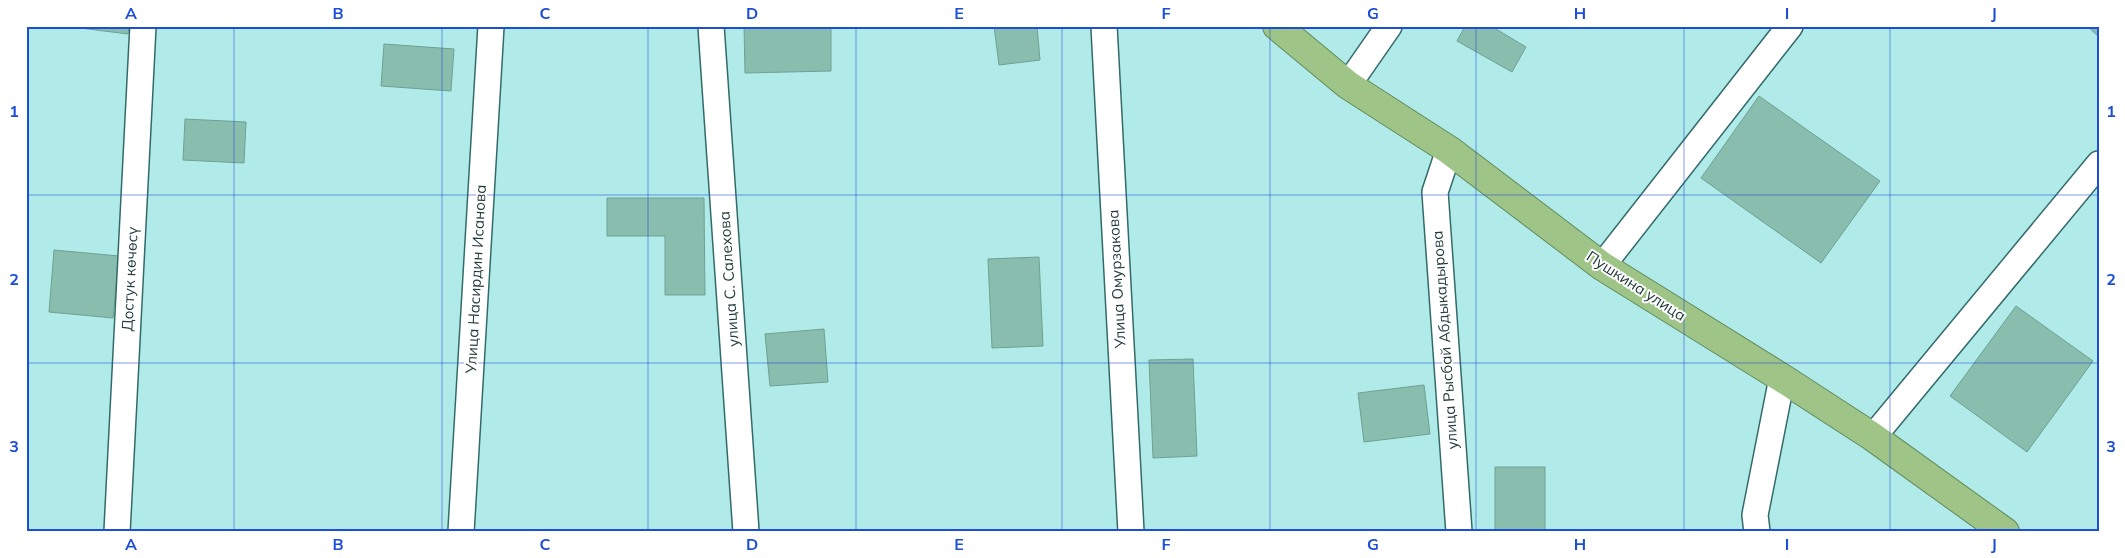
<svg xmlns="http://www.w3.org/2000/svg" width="2125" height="558" viewBox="0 0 2125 558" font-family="Mulish,sans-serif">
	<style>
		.building { fill: #89bdae; stroke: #6ea192 }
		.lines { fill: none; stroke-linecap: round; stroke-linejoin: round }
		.minor-casing { stroke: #336b6a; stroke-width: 28 }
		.trunk-casing { stroke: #648b5a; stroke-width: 30 }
		.minor { stroke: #fff; stroke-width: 25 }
		.trunk { stroke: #9ec488; stroke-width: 28 }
		.grid { fill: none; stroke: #1d4ed8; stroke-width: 1; stroke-opacity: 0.55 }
		.labels { text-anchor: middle; stroke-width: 4; stroke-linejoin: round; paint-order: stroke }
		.street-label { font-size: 15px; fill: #253c3c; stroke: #fff }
		.neatline { fill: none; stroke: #1d4ed8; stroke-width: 2 }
		.grid-label { font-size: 16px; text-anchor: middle; font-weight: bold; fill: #1d4ed8 }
	</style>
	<rect width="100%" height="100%" fill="#b0ebea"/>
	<!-- building -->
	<g class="building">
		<path d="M64,26H129L128,34Z"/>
		<path d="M744,26H831V71L745,73Z"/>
		<path d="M994,26H1037L1040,60L999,65Z"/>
		<path d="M1465,26H1491L1526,47L1512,72L1457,41Z"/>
		<path d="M2087,26H2099V37Z"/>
		<path d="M384,44L454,49L451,91L381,86Z"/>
		<path d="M1759,96L1880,181L1821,263L1701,178Z"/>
		<path d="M185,119L246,122L244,163L183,160Z"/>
		<path d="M607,198H704L705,295H665V236H607Z"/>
		<path d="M54,250L119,256L113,318L49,312Z"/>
		<path d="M1039,257L1043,346L992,348L988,259Z"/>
		<path d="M2016,306L2093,361L2027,452L1950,396Z"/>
		<path d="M824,329L828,382L770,386L765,334Z"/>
		<path d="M1193,359L1197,456L1153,458L1149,360Z"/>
		<path d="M1424,385L1430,434L1364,442L1358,393Z"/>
		<rect x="1495" y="467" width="50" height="65"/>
	</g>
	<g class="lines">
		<!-- minor casing -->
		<g class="minor-casing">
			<g id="minor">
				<path d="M711,26L746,532"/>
				<path d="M1104,26L1131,532"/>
				<path d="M1348,85L1389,26"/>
				<path d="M1449,150L1435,192L1459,532"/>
				<path d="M1602,266L1790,26"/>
				<path d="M1873,437L2099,164"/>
				<path d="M117,532L143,26"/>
				<path d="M461,532L491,26"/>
				<path d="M1757,532L1755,515L1782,378"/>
			</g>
		</g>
		<!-- trunk casing -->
		<g class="trunk-casing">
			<path id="trunk" d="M1277,26L1348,85L1449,150L1602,266L1782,378L1873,437L2005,532"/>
		</g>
		<!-- minor -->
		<use href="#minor" class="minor"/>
		<!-- trunk -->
		<use href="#trunk" class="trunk"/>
	</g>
	<!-- grid -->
	<path class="grid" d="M234,26V532M442,26V532M648,26V532M856,26V532M1062,26V532M1270,26V532M1476,26V532M1684,26V532M1890,26V532M26,195H2099M26,363H2099"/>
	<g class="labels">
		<!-- street labels -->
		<g class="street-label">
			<text transform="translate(130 279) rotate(-87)" y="5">Достук көчөсү</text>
			<text transform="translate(476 279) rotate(-87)" y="5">Улица Насирдин Исанова</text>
			<text transform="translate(729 279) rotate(-94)" y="5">улица С. Салехова</text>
			<text transform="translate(1117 279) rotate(-93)" y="5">Улица Омурзакова</text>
			<text transform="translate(1636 286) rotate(33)" y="5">Пушкина улица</text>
			<text transform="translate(1445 340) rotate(-94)" y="5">улица Рысбай Абдыкадырова</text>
		</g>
	</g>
	<!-- border -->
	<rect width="2125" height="558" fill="none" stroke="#ffffff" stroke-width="55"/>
	<rect x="28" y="28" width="2070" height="502" class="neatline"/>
	<g class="grid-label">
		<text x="131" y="19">A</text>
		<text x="338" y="19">B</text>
		<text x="545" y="19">C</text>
		<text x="752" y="19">D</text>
		<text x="959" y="19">E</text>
		<text x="1166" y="19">F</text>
		<text x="1373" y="19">G</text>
		<text x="1580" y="19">H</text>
		<text x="1787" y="19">I</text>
		<text x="1994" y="19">J</text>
		<text x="14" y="117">1</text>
		<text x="2111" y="117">1</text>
		<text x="14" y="285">2</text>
		<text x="2111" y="285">2</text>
		<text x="14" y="452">3</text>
		<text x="2111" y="452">3</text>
		<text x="131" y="550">A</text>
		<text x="338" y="550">B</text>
		<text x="545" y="550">C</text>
		<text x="752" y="550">D</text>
		<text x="959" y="550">E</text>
		<text x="1166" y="550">F</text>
		<text x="1373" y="550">G</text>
		<text x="1580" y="550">H</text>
		<text x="1787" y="550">I</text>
		<text x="1994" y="550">J</text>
	</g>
</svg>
